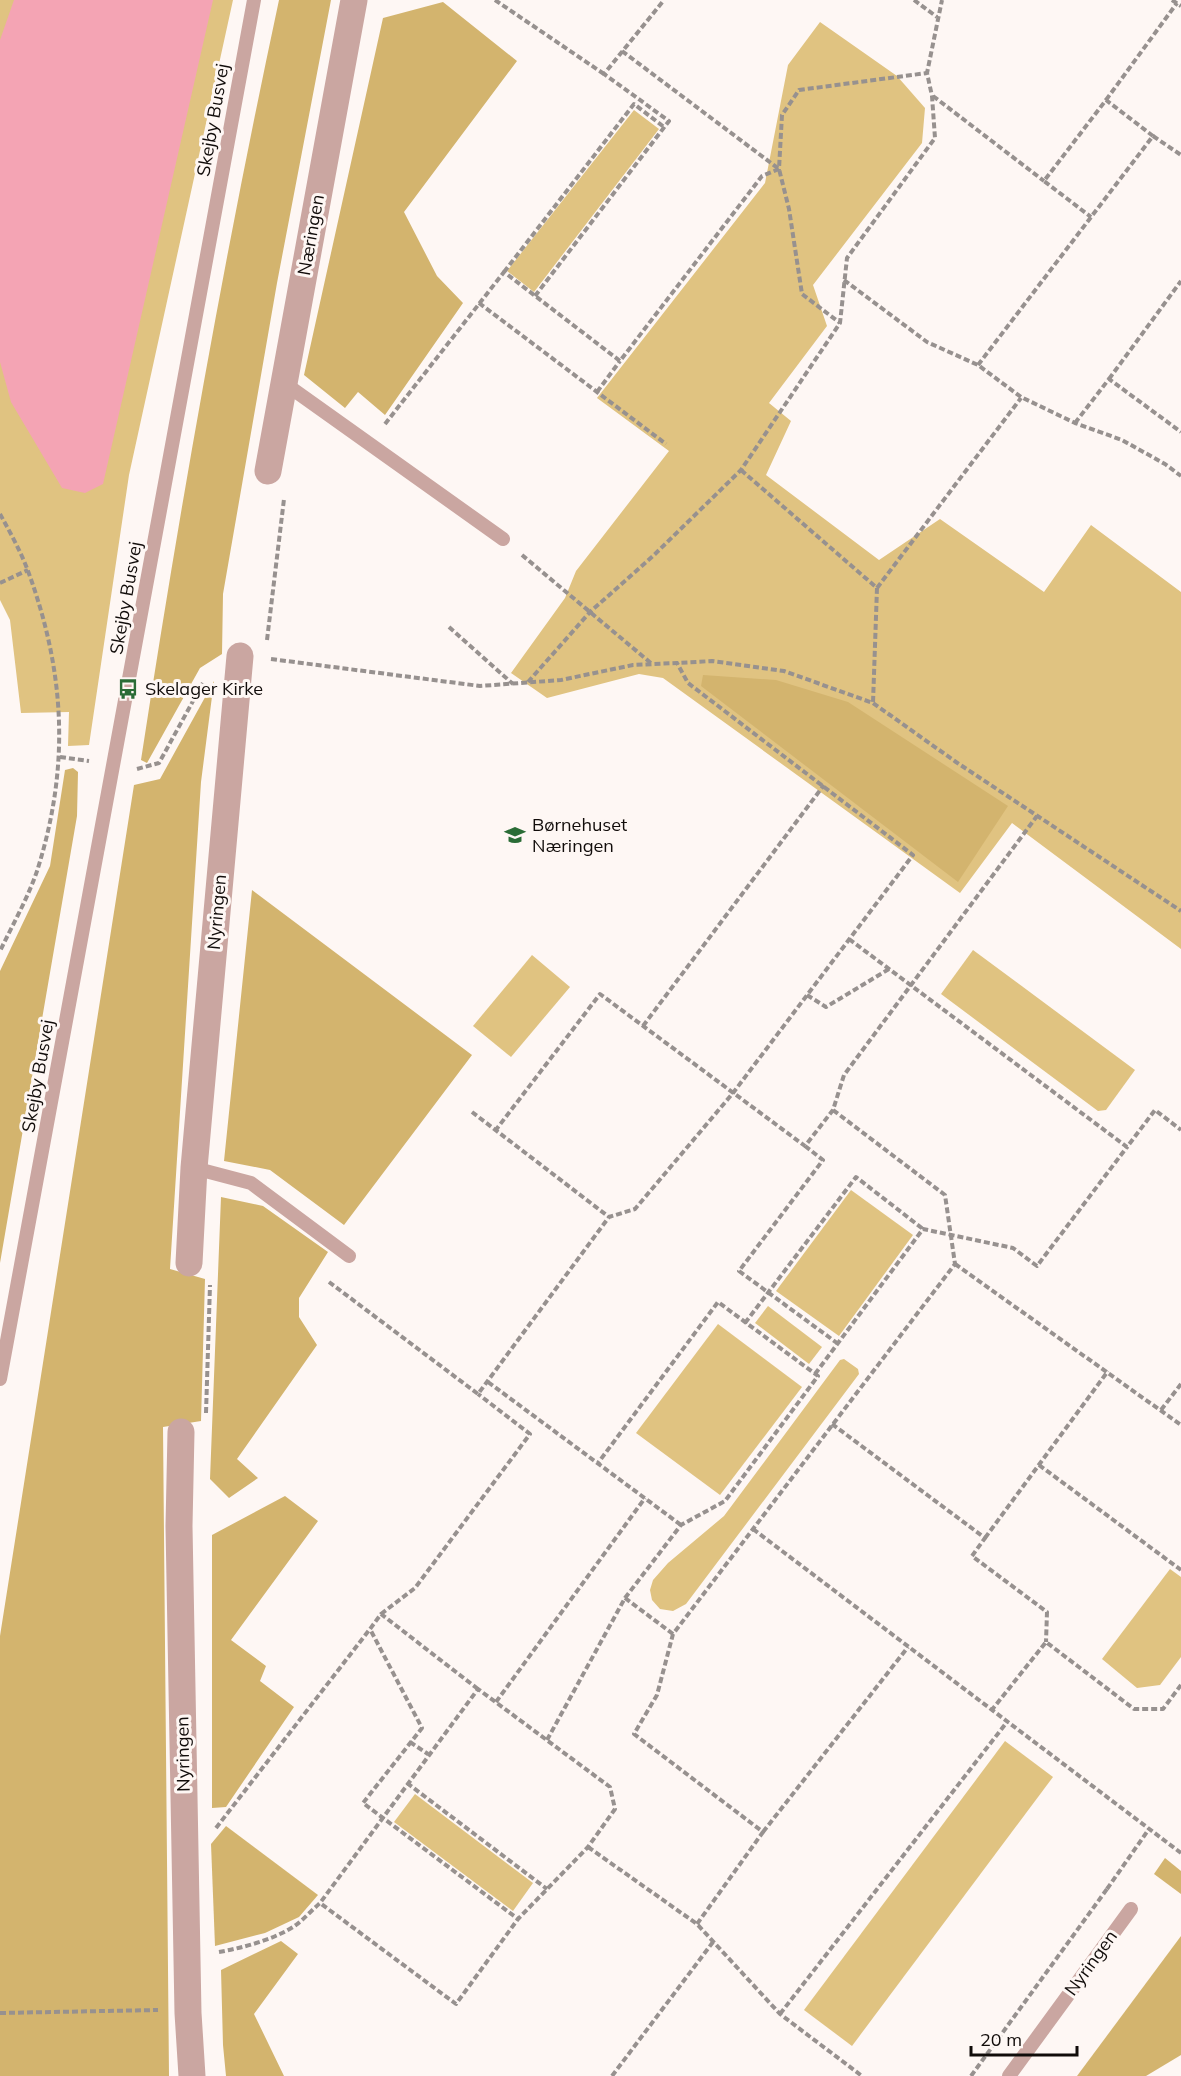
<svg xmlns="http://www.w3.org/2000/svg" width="1181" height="2076" viewBox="0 0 1181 2076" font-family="Mulish,sans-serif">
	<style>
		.green { fill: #e0c381 }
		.forest { fill: #d3b46e }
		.water { fill: #f4a4b4 }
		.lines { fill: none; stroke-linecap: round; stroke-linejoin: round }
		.path { stroke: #97918f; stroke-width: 4; stroke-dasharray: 6 3; stroke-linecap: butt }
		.lane { stroke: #caa6a1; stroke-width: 14 }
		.street { stroke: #caa6a1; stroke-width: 27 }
		.labels { text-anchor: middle; stroke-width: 6; stroke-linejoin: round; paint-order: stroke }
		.street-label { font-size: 18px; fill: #110c0a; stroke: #fef7f4 }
		.poi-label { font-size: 18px; fill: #110c0a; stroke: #fef7f4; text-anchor: start }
	</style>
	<rect width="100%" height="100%" fill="#fef7f4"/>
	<!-- green -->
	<g class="green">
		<path d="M0,0H233L129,475L89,745L68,746L69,712L21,713L10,620L0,600Z"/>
		<path d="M820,22L897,76L925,108L922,143L813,285L827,326L769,403L791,421L766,475L879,560L940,519L1044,592L1091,525L1181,592V949L1012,823L960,893L663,678L639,674L547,698L511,673L565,598L576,571L669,451L597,398L765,183L788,65Z"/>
		<path d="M634,110L659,129L534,292L507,271Z"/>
		<path d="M973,950L1135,1070L1106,1110L1098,1111L941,994Z"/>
		<path d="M532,955L570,987L511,1057L473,1026Z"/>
		<path d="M851,1190L913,1235L839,1336L776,1291Z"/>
		<path d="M768,1306L822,1347L809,1364L755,1323Z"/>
		<path d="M718,1324L802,1387L720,1495L636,1433Z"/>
		<path d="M844,1359L858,1369L859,1374L686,1604L673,1611L660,1609L652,1600L650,1590L653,1580L668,1563L724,1516L840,1360Z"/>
		<path d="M1170,1569L1181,1577V1657L1160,1685L1137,1688L1102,1659Z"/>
		<path d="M1005,1741L1053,1777L852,2046L804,2010Z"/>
		<path d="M415,1794L533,1883L513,1911L394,1822Z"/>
	</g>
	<!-- forest -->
	<g class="forest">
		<path d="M279,0H331L277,283L223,594L222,654L200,668L147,763L141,760C180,506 225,252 279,0Z"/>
		<path d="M443,2L517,61L404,212L437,276L463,303L385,415L358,392L345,408L304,375L383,18Z"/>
		<path d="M703,675L776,680L848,702L1008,806L958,882L701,686Z"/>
		<path d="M214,681L201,782L170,1269L205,1279L201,1421L163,1427L169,2076H0V1636L134,785L160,779Z"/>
		<path d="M73,768L78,772L77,816L0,1263V971L50,866L65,770Z"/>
		<path d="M252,890L472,1055L344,1225L270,1170L224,1161Z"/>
		<path d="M221,1197L263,1206L328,1252L299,1298V1317L317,1345L237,1459L258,1478L229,1498L210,1479Z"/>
		<path d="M285,1496L318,1521L231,1640L266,1666L260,1681L294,1707L226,1807L212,1808V1535Z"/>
		<path d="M226,1826L318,1895L299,1917L265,1933L215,1946L211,1844Z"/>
		<path d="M1165,1858L1181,1871V1894L1154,1874Z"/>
		<path d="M1181,1936V2055L1146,2076H1077Z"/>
		<path d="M281,1941L298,1954L254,2014L284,2076H226L223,2045L221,1970Z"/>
	</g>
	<!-- water -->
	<path class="water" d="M14,0H213L103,484L85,493L62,488L11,402L0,362V40Z"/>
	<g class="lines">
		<!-- path -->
		<g class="path">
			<path d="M495,0L604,74"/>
			<path d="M914,0L937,17"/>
			<path d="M1172,0L1181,6"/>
			<path d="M622,51L779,169L789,209L802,294L840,323"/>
			<path d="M933,96L1044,181"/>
			<path d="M1106,100L1177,3"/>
			<path d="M1153,136L1181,155"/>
			<path d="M504,272L634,104L664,127"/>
			<path d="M844,280L927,342L978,365L1021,397L1075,423L1122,440L1165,464L1181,476"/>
			<path d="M535,296L669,121L604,74L664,0"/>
			<path d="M479,303L666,444"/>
			<path d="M978,365L1153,136L1106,100L1044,181L1091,217"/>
			<path d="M1109,379L1181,281"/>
			<path d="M597,392L620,361"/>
			<path d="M1075,423L1109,379L1181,432"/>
			<path d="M385,424L504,272L620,361L762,176L779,169L782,115L799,90L927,73"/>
			<path d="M741,470L877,588L873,703"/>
			<path d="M0,514C10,532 21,552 28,571C65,672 70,765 38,868C29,896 13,924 0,951"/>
			<path d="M522,555L652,664"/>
			<path d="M0,583L28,570"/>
			<path d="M877,588L1021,398"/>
			<path d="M449,627L513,684"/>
			<path d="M267,640L284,499"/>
			<path d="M271,659L480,686L561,680L633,665L677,663L712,661L784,671L873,703L956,762L1181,911"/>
			<path d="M528,682L590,612L653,556L741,470L840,323L847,258L935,138L932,96L927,73L942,0"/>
			<path d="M60,757L89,761"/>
			<path d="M137,769L159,763L204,681"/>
			<path d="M849,939L1127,1147L1155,1110L1181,1130"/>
			<path d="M807,995L826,1007L889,969"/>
			<path d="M643,1026L824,785"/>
			<path d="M472,1112L609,1217"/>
			<path d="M495,1131L600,994L805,1146L833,1110L844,1075L1037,816"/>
			<path d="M805,1146L823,1160L739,1271L837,1343"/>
			<path d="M955,1264L1181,1425"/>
			<path d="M329,1282L478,1394L609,1217L635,1209L733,1093L913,855L688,683L677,663"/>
			<path d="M745,1323L856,1177L923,1229"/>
			<path d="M815,1374L923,1229L1013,1248L1037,1266L1127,1147"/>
			<path d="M488,1382L681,1525"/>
			<path d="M1161,1410L1181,1384"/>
			<path d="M206,1413L210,1285"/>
			<path d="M832,1424L985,1538L972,1556L1047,1612L1046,1642"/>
			<path d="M1039,1465L1181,1570"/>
			<path d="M753,1529L1181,1853"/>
			<path d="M985,1538L1108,1371"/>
			<path d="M625,1598L673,1634"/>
			<path d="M381,1614L415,1588L530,1434L478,1394"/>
			<path d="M478,1689L381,1614L370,1629L422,1728L363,1803L518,1919"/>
			<path d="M496,1702L645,1498"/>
			<path d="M991,1711L1046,1642L1134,1709H1163L1181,1685"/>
			<path d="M547,1740L625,1598L681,1525L725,1501L818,1376L718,1302L598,1463"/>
			<path d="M410,1742L428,1754"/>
			<path d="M407,1783L547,1889"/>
			<path d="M216,1828L370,1629"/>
			<path d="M763,1832L908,1647"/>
			<path d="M588,1847L697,1924L780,2014L862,2076"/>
			<path d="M1107,1889L1149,1829"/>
			<path d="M697,1924L763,1832L634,1734L657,1695L673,1634L955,1264L945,1195L833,1110"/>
			<path d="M219,1952C242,1948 276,1939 296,1925C304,1919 312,1910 320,1903L478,1689L610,1787L615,1809L588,1847L518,1919L456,2004L320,1903"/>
			<path d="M0,2013L158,2010"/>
			<path d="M780,2014L1007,1722"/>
			<path d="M612,2076L713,1942"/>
			<path d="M971,2076L1107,1889"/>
		</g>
		<!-- lane -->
		<g class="lane">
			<path d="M284,383L503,539"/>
			<path d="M194,1168L251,1183L349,1256"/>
			<path d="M0,1379L254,0"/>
			<path d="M1009,2076L1131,1909"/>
		</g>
		<!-- street -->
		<g class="street">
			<path d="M268,471L354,0"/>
			<path d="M189,1263L194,1168L240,656"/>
			<path d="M181,1432L179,1526L188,2013L192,2076"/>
		</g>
	</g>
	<!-- icons -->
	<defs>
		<g id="bus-bare" transform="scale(1.62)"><path d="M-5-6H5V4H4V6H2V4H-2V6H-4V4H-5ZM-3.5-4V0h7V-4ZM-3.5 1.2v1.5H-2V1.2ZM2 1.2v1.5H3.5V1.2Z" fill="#2a6c36" stroke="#fef7f4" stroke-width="2.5" paint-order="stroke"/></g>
		<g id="school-bare" transform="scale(1.62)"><path d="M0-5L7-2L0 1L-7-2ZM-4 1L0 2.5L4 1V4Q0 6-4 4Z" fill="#2a6c36" stroke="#fef7f4" stroke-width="2.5" paint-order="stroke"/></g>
	</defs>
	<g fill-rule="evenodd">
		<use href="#bus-bare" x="128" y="689"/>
		<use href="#school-bare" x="515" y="835"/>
	</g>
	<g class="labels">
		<!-- street labels -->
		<g class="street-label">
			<text transform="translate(213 120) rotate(-80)" y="6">Skejby Busvej</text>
			<text transform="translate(311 235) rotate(-80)" y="6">Næringen</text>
			<text transform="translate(126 598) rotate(-80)" y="6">Skejby Busvej</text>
			<text transform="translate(217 912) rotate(-85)" y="6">Nyringen</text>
			<text transform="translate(38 1076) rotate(-80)" y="6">Skejby Busvej</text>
			<text transform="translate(183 1754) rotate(-91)" y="6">Nyringen</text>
			<text transform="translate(1091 1963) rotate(-54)" y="6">Nyringen</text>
		</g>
		<!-- poi labels -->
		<g class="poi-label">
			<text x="145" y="695">Skelager Kirke</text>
			<text x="532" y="831">Børnehuset<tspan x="532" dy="21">Næringen</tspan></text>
		</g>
	</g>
	<!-- scale -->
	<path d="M971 2046v9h106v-9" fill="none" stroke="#110c0a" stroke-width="3"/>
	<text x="980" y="2046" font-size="18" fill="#110c0a" stroke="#fef7f4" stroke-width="4.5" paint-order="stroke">20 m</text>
</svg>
